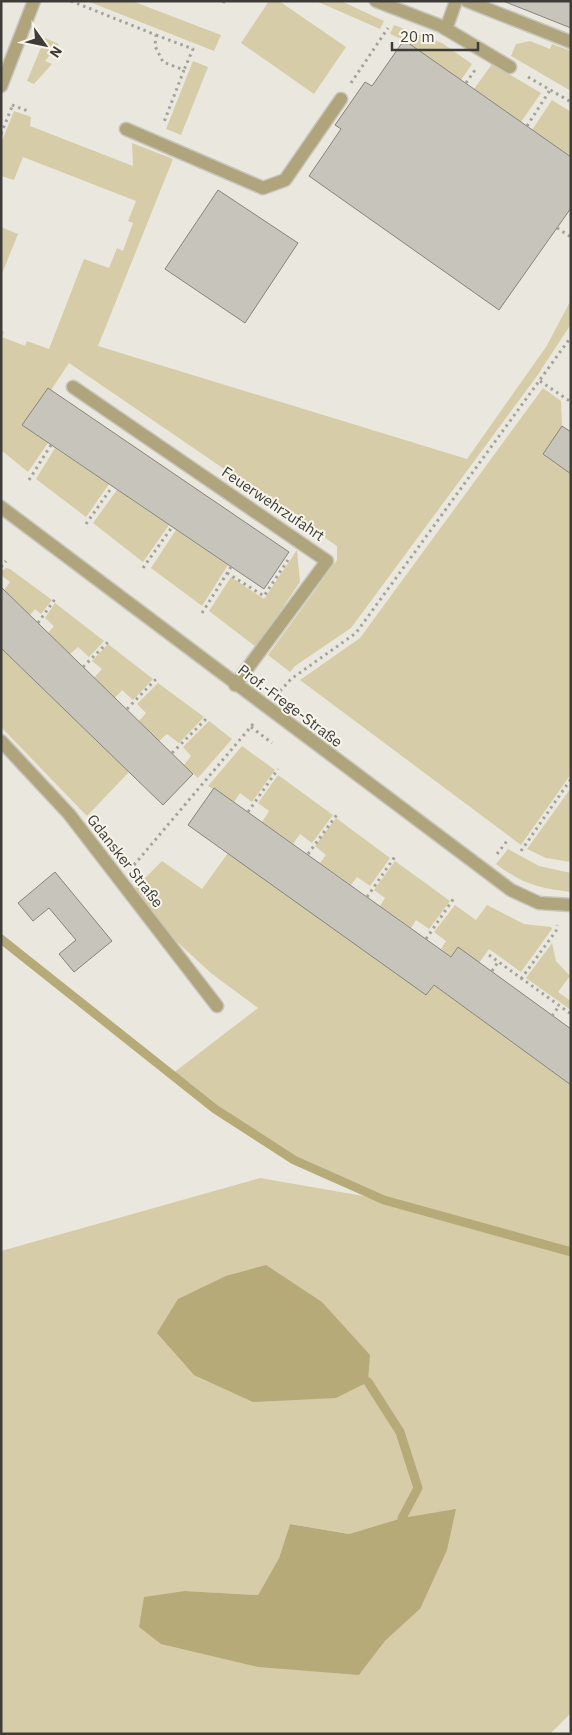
<svg xmlns="http://www.w3.org/2000/svg" width="572" height="1735" viewBox="0 0 572 1735" font-family="'IBM Plex Sans',sans-serif">
	<style>
		.green { fill: #d6cca7; fill-rule: evenodd }
		.water { fill: #b7aa79 }
		.lines { fill: none; stroke-linecap: round; stroke-linejoin: round }
		.stream { stroke: #b7aa79; stroke-width: 9 }
		.building { fill: #c6c4bb; stroke: #86847c }
		.lane-casing { stroke: #c7c6bd; stroke-width: 15 }
		.street-casing { stroke: #c7c6bd; stroke-width: 15 }
		.path { stroke: #a4a39b; stroke-width: 3; stroke-dasharray: 2.5 4; stroke-linecap: butt }
		.lane { stroke: #b0a47c; stroke-width: 12 }
		.street { stroke: #b0a47c; stroke-width: 12 }
		.labels { text-anchor: middle; stroke-width: 4; stroke-linejoin: round; paint-order: stroke }
		.street-label { font-size: 15px; fill: #3d3c38; stroke: #f7f5eb }
	</style>
	<rect width="100%" height="100%" fill="#eae8de"/>
	<!-- green -->
	<g class="green">
		<path d="M87,1H132L221,35L214,51Z"/>
		<path d="M269,1H279L346,47L314,94L241,43Z"/>
		<path d="M316,1H341L384,21L380,29Z"/>
		<path d="M394,25L442,43L472,64L461,80L404,40L390,34Z"/>
		<path d="M45,38L59,44L45,61L52,64L34,84L27,81Z"/>
		<path d="M530,41L550,49L552,44L571,51V91L511,56L516,44Z"/>
		<path d="M193,61L208,67L181,135L166,129Z"/>
		<path d="M492,64L541,93L521,122L474,89Z"/>
		<path d="M552,100L571,112V157L532,130Z"/>
		<path d="M14,111L31,117L30,126L133,166L132,143L173,159L98,346L467,459L546,347L571,300V324L537,376L351,628L295,666L290,672L268,655L337,560V546L69,363L51,390L48,388L22,425L48,443L28,472L1,450V330L4,332L2,337L25,346L27,341L49,349L84,259L109,268L117,248L123,251L133,223L128,221L136,201L23,157L14,180L1,176V143Z"/>
		<path d="M1,227L18,234L1,276Z"/>
		<path d="M543,388L561,401L562,426L543,454L571,474V774L521,845L300,680L360,638Z"/>
		<path d="M55,448L109,484L86,517L36,479Z"/>
		<path d="M117,490L169,525L143,562L93,523Z"/>
		<path d="M176,530L228,565L202,606L151,568Z"/>
		<path d="M297,550L300,582L256,647L209,611L231,577L264,599Z"/>
		<path d="M6,568L10,569L52,600L41,614L35,609L30,615L4,590L10,582L1,575V571Z"/>
		<path d="M55,603L104,641L89,657L78,647L70,654L48,633L54,626L45,618Z"/>
		<path d="M108,644L153,679L133,700L122,690L115,698L94,678L102,669L92,661Z"/>
		<path d="M1,648L129,772L87,816L1,727Z"/>
		<path d="M158,683L204,717L179,743L167,734L159,741L139,721L146,713L137,704Z"/>
		<path d="M209,721L232,739L198,778L184,765L191,756L183,747Z"/>
		<path d="M242,746L275,770L252,802L240,793L234,802L208,786Z"/>
		<path d="M278,775L333,815L312,843L300,834L293,844L262,822L269,811L258,803Z"/>
		<path d="M571,788V862L546,858L527,849Z"/>
		<path d="M336,818L390,858L370,886L357,877L351,885L320,863L326,855L315,846Z"/>
		<path d="M508,849L539,866L571,873V892C541,889 520,883 496,864Z"/>
		<path d="M228,853L426,995L434,985L571,1085V1713L550,1734H1V1251L260,1178L381,1199L294,1160L215,1109L172,1074L258,1008L212,974L175,940L133,890L162,861L202,889ZM402,1518L420,1609L385,1641L359,1675L185,1591L258,1595L279,1558L290,1524L349,1534Z"/>
		<path d="M395,861L450,901L429,929L416,920L411,928L380,906L385,898L374,890Z"/>
		<path d="M455,905L476,920L487,905L524,924L551,927L552,929L521,972L489,949L479,963L451,957L441,949L446,941L434,932Z"/>
		<path d="M552,943L556,961L570,976L558,992L571,1001V1010L526,978Z"/>
	</g>
	<!-- water -->
	<g class="water">
		<path d="M266,1265L322,1302L370,1355L368,1382L336,1398L253,1402L194,1375L157,1333L178,1299L226,1276Z"/>
		<path d="M456,1509L447,1550L420,1609L385,1641L359,1675L258,1667L161,1644L139,1627L144,1597L185,1591L258,1595L279,1558L290,1524L349,1534L402,1518Z"/>
	</g>
	<g class="lines">
		<!-- stream -->
		<g class="stream">
			<path d="M1,939L215,1109L294,1160L384,1200L571,1252"/>
			<path d="M368,1382L400,1432L418,1488L402,1518"/>
		</g>
	</g>
	<!-- building -->
	<g class="building">
		<path d="M503,1H571V28Z"/>
		<path d="M404,40L571,157V208L499,310L309,176L341,129L335,125L365,82L372,86Z"/>
		<path d="M218,190L298,243L245,323L165,269Z"/>
		<path d="M48,388L289,552L264,589L22,425Z"/>
		<path d="M562,426L571,432V474L543,454Z"/>
		<path d="M1,587L193,774L163,805L1,648Z"/>
		<path d="M214,788L451,957L458,947L571,1029V1085L434,985L426,995L188,825Z"/>
		<path d="M55,872L112,941L74,972L59,954L76,940L49,908L33,921L18,903Z"/>
	</g>
	<g class="lines">
		<!-- lane casing -->
		<g class="lane-casing">
			<g id="lane">
				<path d="M467,1L571,42"/>
				<path d="M446,29L456,1"/>
				<path d="M126,129L263,188L285,180L341,99"/>
				<path d="M73,387L327,561L235,685"/>
			</g>
		</g>
		<!-- street casing -->
		<g class="street-casing">
			<g id="street">
				<path d="M376,1L441,26L510,67"/>
				<path d="M1,86L34,1"/>
				<path d="M1,507L511,890L539,903L571,905"/>
				<path d="M1,741L69,814L217,1006"/>
			</g>
		</g>
		<!-- path -->
		<g class="path">
			<path d="M71,1L156,35L155,46L163,62L184,70L164,122"/>
			<path d="M223,3L224,1"/>
			<path d="M156,35L193,49L184,70"/>
			<path d="M528,77L571,102"/>
			<path d="M351,83L388,28"/>
			<path d="M466,83L475,70"/>
			<path d="M12,105L28,111"/>
			<path d="M527,126L550,90"/>
			<path d="M1,134L13,104"/>
			<path d="M557,228L571,237"/>
			<path d="M540,381L571,402"/>
			<path d="M29,480L51,445"/>
			<path d="M86,524L112,487"/>
			<path d="M1,567L6,561"/>
			<path d="M143,568L172,527"/>
			<path d="M227,573L264,596L288,560"/>
			<path d="M202,613L231,567"/>
			<path d="M38,623L55,599"/>
			<path d="M83,667L109,641"/>
			<path d="M280,691L291,679L356,633L571,337"/>
			<path d="M127,709L157,678"/>
			<path d="M251,727L272,743"/>
			<path d="M172,753L208,717"/>
			<path d="M248,812L278,769"/>
			<path d="M521,851L571,779"/>
			<path d="M308,854L338,813"/>
			<path d="M497,854L507,841"/>
			<path d="M134,865L254,723"/>
			<path d="M367,897L396,855"/>
			<path d="M426,939L454,898"/>
			<path d="M489,955L571,1014"/>
			<path d="M492,971L498,962"/>
			<path d="M521,979L556,931L557,925"/>
			<path d="M552,1016L559,1006"/>
		</g>
		<!-- lane -->
		<use href="#lane" class="lane"/>
		<!-- street -->
		<use href="#street" class="street"/>
	</g>
	<g class="labels">
		<!-- street labels -->
		<g class="street-label">
			<text transform="translate(273 504) rotate(34)" y="5">Feuerwehrzufahrt</text>
			<text transform="translate(290 706) rotate(37)" y="5">Prof.-Frege-Straße</text>
			<text transform="translate(125 861) rotate(52)" y="5">Gdansker Straße</text>
		</g>
	</g>
	<!-- border -->
	<rect width="572" height="1735" fill="none" stroke="#3d3c38" stroke-width="5"/>
	<!-- north arrow -->
	<g transform="translate(45 45) rotate(123)" stroke="#f7f5eb" stroke-width="4" paint-order="stroke">
	<path d="M0-4L9 19L0 12L-9 19Z" fill="#3d3c38"/>
	<text y="-8" font-size="14" font-weight="bold" text-anchor="middle" fill="#3d3c38">N</text>
	</g>
	<!-- scale -->
	<path d="M392 42v8h86v-8" fill="none" stroke="#3d3c38" stroke-width="2.5"/>
	<text x="400" y="42" font-size="15" fill="#3d3c38" stroke="#f7f5eb" stroke-width="4" paint-order="stroke">20 m</text>
</svg>
